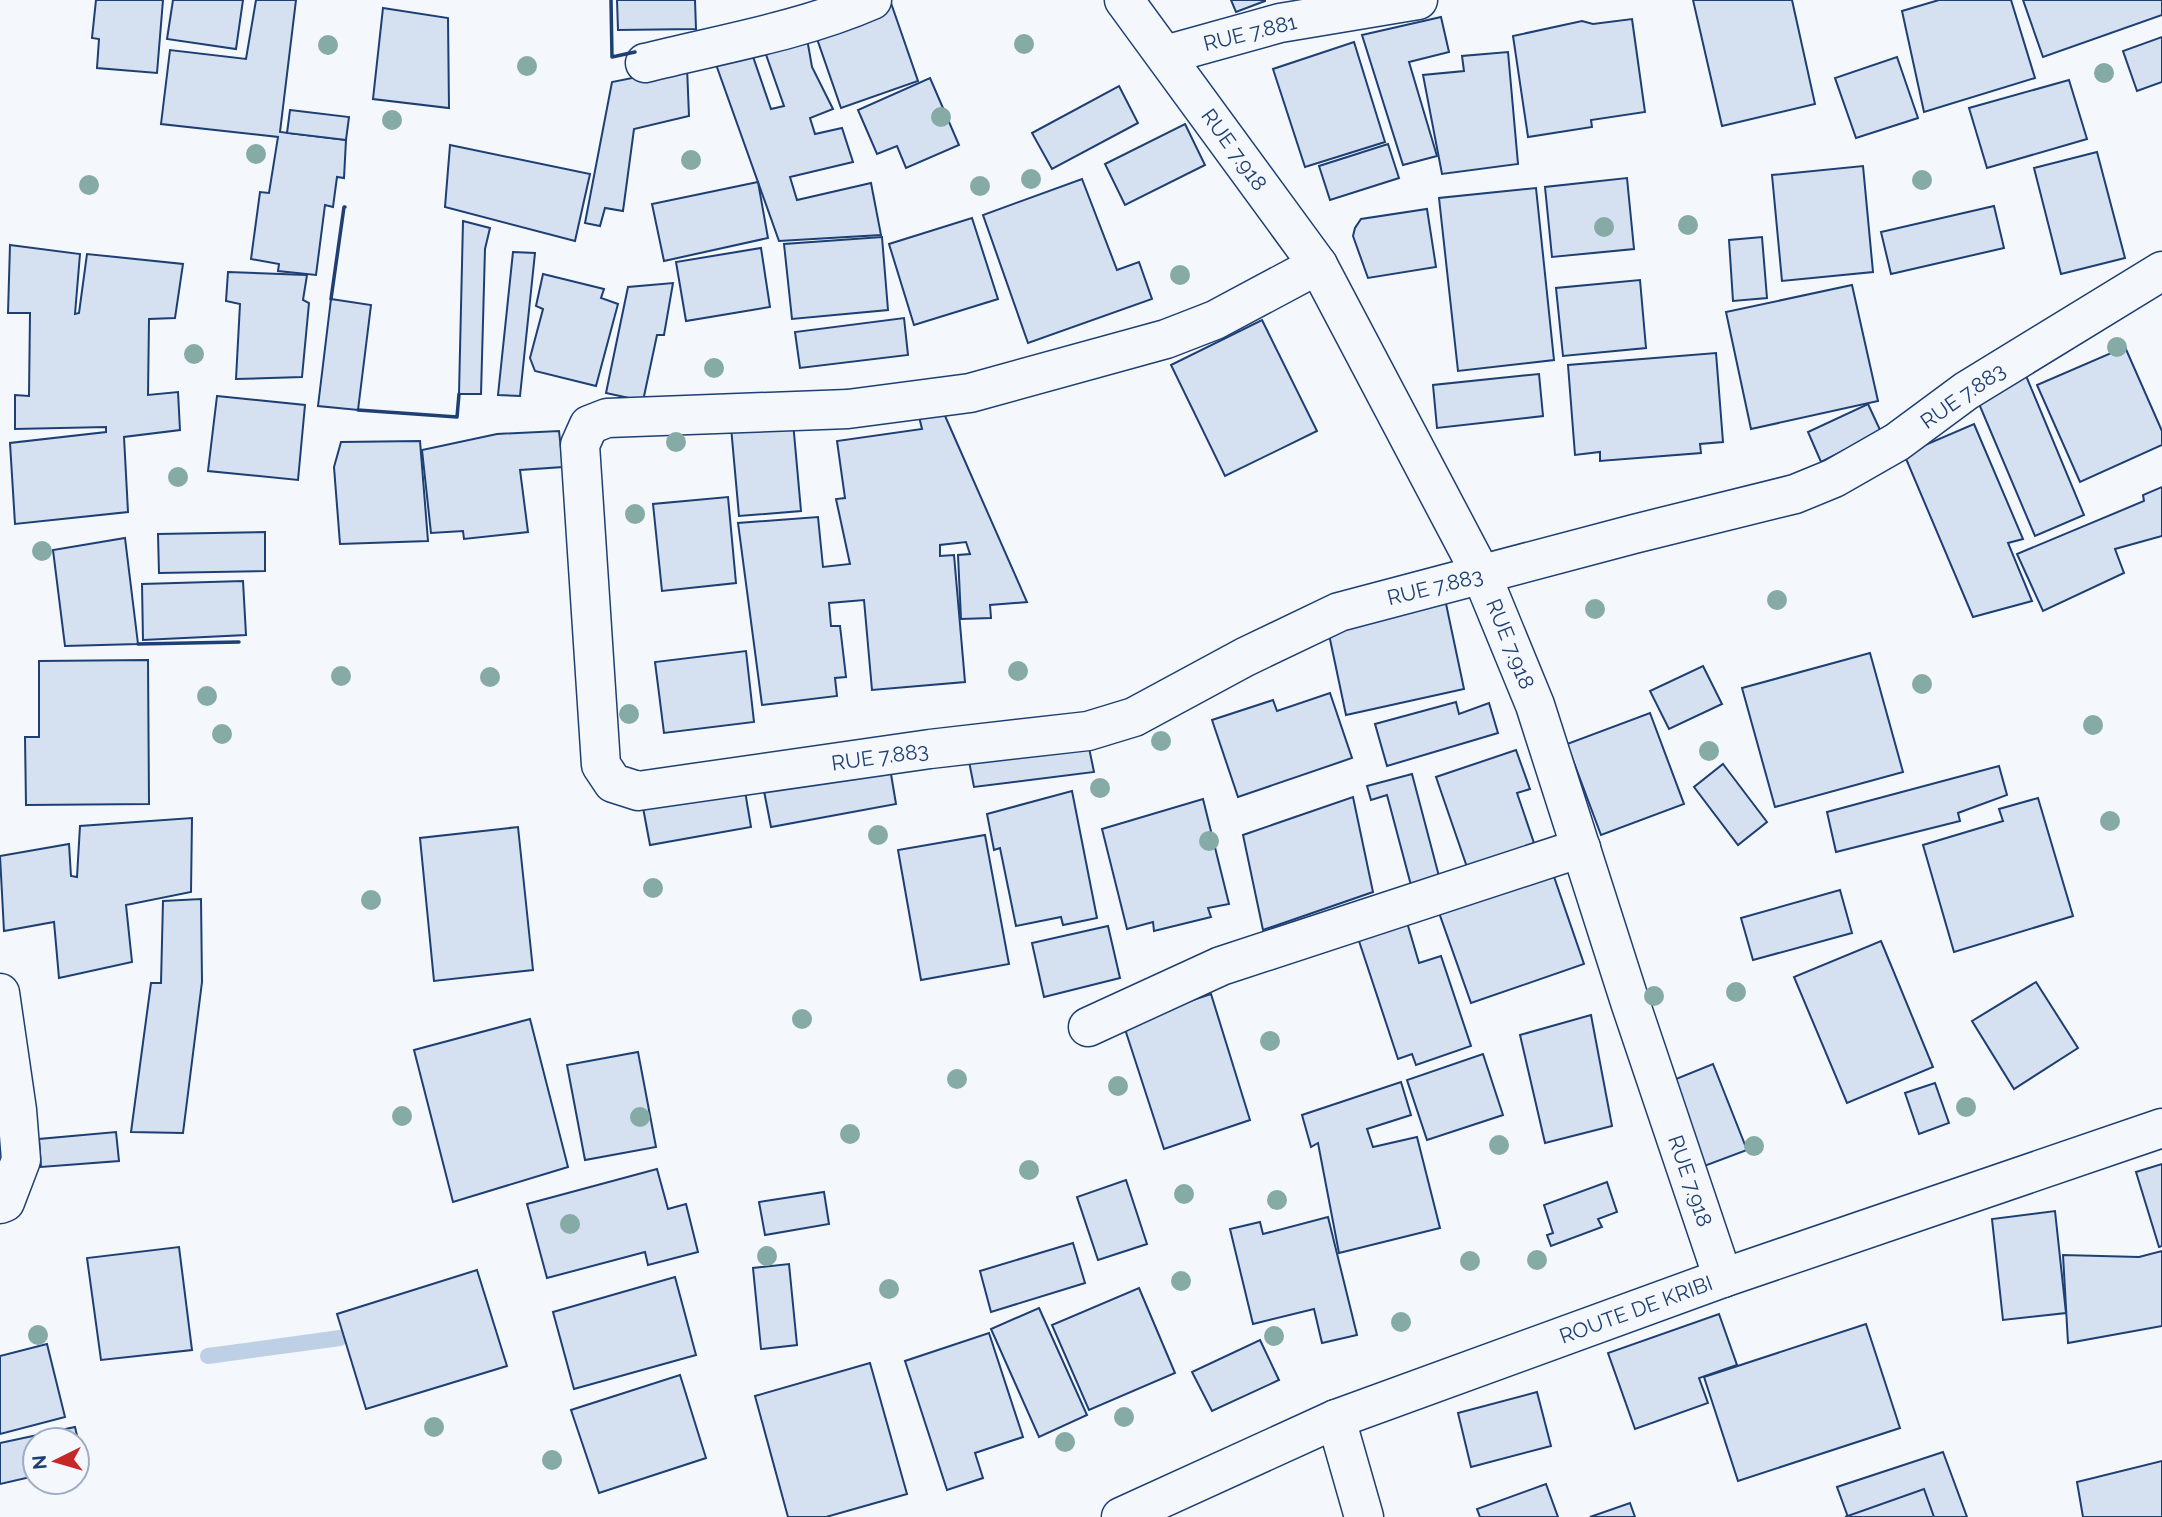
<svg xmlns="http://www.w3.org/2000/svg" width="2162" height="1517" viewBox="0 0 2162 1517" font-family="Raleway,sans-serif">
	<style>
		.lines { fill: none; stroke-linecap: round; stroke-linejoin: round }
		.stream { stroke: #bed0e5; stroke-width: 16 }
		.building { fill: #d5e0f0; stroke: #1d3f73; stroke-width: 2 }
		.street-casing { stroke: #1d3f73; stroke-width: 41 }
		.primary-casing { stroke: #1d3f73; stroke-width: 41 }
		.street { stroke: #f4f7fb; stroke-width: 38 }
		.primary { stroke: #f4f7fb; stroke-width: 38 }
		.wall { stroke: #1d3f73; stroke-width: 3.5 }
		.tree { fill: #86aba6 }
		.labels { text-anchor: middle; stroke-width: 5; stroke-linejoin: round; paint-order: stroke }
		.street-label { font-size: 21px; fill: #1d3f73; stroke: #f4f7fb }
	</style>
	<rect width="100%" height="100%" fill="#f4f7fb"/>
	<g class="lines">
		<!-- stream -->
		<path class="stream" d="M208,1356L340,1338"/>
	</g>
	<!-- building -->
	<g class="building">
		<path d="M96,0H163L157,73L97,68L99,39L92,38Z"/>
		<path d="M173,0H243L236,49L167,39Z"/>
		<path d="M256,0H296L280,132L346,140L344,178L337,177L333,207L325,205L316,275L278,271L279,264L251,259L260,192L269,193L278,137L161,124L170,50L246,59Z"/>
		<path d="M617,0H695L696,29L618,30Z"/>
		<path d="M1231,0H1265V1L1236,12Z"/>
		<path d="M1693,0H1792L1815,104L1722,126Z"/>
		<path d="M1939,0H2011L2035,78L1924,112L1902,11Z"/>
		<path d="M2023,0H2162V15L2043,57Z"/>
		<path d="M891,3L918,81L841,108L814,30Z"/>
		<path d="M383,8L448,18L449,108L373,99Z"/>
		<path d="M1441,17L1449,52L1409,62L1437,156L1403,165L1362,35Z"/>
		<path d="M1632,19L1645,112L1591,120L1592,127L1528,137L1513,36L1582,21L1593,24Z"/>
		<path d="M806,33L812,67L833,109L810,118L815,134L842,128L853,162L790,177L797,200L871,183L881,235L779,241L713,56L750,48L771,109L784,106L763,46Z"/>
		<path d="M2162,37V82L2137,91L2123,51Z"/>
		<path d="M1354,42L1385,142L1305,167L1273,69Z"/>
		<path d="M1508,52L1518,164L1442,174L1423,75L1464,71L1462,56Z"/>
		<path d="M1897,57L1918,118L1856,138L1835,78Z"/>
		<path d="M687,67L689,116L634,129L623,211L605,208L600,226L585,223L612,82Z"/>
		<path d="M930,78L959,145L906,168L897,146L877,154L858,110Z"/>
		<path d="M2069,80L2087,139L1987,168L1969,108Z"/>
		<path d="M1119,86L1138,123L1052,169L1032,133Z"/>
		<path d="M290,110L349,117L346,140L287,133Z"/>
		<path d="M1185,124L1205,165L1125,205L1105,164Z"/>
		<path d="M1388,144L1399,178L1330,200L1319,166Z"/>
		<path d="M450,145L590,174L575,241L445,207Z"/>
		<path d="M2097,152L2125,258L2061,274L2034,168Z"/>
		<path d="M1863,166L1873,272L1782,281L1772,175Z"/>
		<path d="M1627,178L1634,249L1552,257L1545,187Z"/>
		<path d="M1082,179L1117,270L1139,262L1152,299L1028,343L983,215Z"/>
		<path d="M758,182L768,238L664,261L652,204Z"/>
		<path d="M1536,188L1554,360L1458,371L1439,198Z"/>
		<path d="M1994,206L2004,248L1891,274L1881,232Z"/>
		<path d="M1427,209L1436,267L1368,278L1353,236L1355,228L1361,219Z"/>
		<path d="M972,218L998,299L914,325L889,244Z"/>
		<path d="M463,221L490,228L485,249L481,394H459Z"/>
		<path d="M882,237L888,310L792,319L784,244Z"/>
		<path d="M1762,237L1767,298L1733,301L1729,240Z"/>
		<path d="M10,245L80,254L75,314L79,313L87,254L183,264L175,318L149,319L148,395L178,392L180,430L124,437L128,512L15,524L10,443L106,432V427L15,429V395L29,396L30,313H8Z"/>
		<path d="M761,248L770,307L686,321L676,262Z"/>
		<path d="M513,252L535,253L520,396L498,395Z"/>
		<path d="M228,272L307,275L303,300L309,303L302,377L236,379L240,304L226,301Z"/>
		<path d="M543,274L604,289L601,298L618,304L596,386L535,371L530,358L543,309L536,306Z"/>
		<path d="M1640,280L1646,348L1563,356L1556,288Z"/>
		<path d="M673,283L664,335H657L643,401L606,393L628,287Z"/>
		<path d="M1852,285L1878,401L1751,429L1726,312Z"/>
		<path d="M331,299L371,305L358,410L318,406Z"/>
		<path d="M904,318L908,355L800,368L795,332Z"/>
		<path d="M1262,320L1317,431L1225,476L1171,365Z"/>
		<path d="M2125,347L2162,431V445L2080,482L2037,385Z"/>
		<path d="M1716,353L1723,442L1700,444L1701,453L1600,461V452L1575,455L1568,365Z"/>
		<path d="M2024,371L2084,515L2035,536L1974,392Z"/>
		<path d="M1539,374L1543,416L1437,428L1433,385Z"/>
		<path d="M217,396L305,405L298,480L208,471Z"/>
		<path d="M1868,404L1881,432L1821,462L1808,432Z"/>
		<path d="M942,409L1027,602L990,605L991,618L961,619L958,555L970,554L966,542L940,545V556L954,555L965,682L872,690L864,600L829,603L831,626H840L846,677L835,678L837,696L762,705L738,523L818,517L823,567L850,564L836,499L845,498L837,441L922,429L918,412Z"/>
		<path d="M793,422L801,511L739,516L731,427Z"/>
		<path d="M1974,424L2023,539L2008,543L2032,601L1973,617L1904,454Z"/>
		<path d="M559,431L563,467L520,470L528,532L464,539L463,531L431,533L422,450L497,434Z"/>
		<path d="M420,441L428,541L340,544L334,467L341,442Z"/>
		<path d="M2162,487V536L2115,549L2124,573L2043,611L2017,554L2144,501L2143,495Z"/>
		<path d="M728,497L736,583L662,591L653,504Z"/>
		<path d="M265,532V571L159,573L158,534Z"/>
		<path d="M125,538L138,644L65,646L53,550Z"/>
		<path d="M243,581L246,635L143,640L142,584Z"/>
		<path d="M1445,599L1464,689L1346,715L1327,625Z"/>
		<path d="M746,651L754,722L664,733L655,662Z"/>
		<path d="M1870,653L1903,772L1775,807L1742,688Z"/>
		<path d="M148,660L149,804L26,805L25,737H39V661Z"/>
		<path d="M1703,666L1722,704L1669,729L1650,691Z"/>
		<path d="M1330,693L1352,758L1238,797L1212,720L1273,700L1277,711Z"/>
		<path d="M1456,702L1459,714L1489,703L1498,733L1387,766L1375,724Z"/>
		<path d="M1650,713L1684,804L1601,835L1567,744Z"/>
		<path d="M1087,738L1094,772L974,787L967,751Z"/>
		<path d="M1516,750L1530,789L1517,793L1535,846L1468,870L1436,777Z"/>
		<path d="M1723,764L1767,822L1738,845L1694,787Z"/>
		<path d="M1999,766L2007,795L1958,813L1960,821L1836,852L1827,812Z"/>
		<path d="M890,768L896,804L771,827L764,791Z"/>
		<path d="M1412,774L1440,880L1412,889L1387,795L1371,800L1367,786Z"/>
		<path d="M743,779L751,827L650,845L641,797Z"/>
		<path d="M1072,791L1097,918L1063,925L1061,917L1016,926L1000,848L994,850L987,814Z"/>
		<path d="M1353,797L1373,892L1263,930L1243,835Z"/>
		<path d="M2038,798L2073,916L1954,952L1923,845L2003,821L1999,809Z"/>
		<path d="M1203,799L1229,904L1208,908L1211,917L1154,931L1153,922L1127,929L1102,829Z"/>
		<path d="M192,818L191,892L126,905L132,962L59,978L54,922L4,931L0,856L69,844L71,876L77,877L80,826Z"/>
		<path d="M518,827L533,970L434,981L420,838Z"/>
		<path d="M985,835L1009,964L921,980L898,850Z"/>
		<path d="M1551,868L1584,964L1471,1003L1437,907Z"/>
		<path d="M1840,890L1852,933L1753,960L1741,918Z"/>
		<path d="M201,899L202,982L183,1133L131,1132L151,983H161L163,901Z"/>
		<path d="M1406,919L1419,963L1441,956L1471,1046L1416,1065L1412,1054L1398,1059L1357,935Z"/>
		<path d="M1108,926L1120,978L1044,997L1032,943Z"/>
		<path d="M1881,941L1933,1067L1847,1103L1794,977Z"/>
		<path d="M2036,982L2078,1048L2014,1089L1972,1021Z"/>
		<path d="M1211,994L1250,1120L1164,1149L1123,1023Z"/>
		<path d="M1591,1015L1612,1126L1545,1143L1520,1035Z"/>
		<path d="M530,1019L568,1167L453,1202L414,1050Z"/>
		<path d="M638,1052L656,1147L585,1160L567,1065Z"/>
		<path d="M1483,1054L1503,1115L1427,1140L1407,1080Z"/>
		<path d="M1713,1064L1747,1150L1699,1168L1666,1083Z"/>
		<path d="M1401,1082L1411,1115L1367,1129L1373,1147L1417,1137L1440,1228L1339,1253L1318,1143L1311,1147L1302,1115Z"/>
		<path d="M1935,1083L1949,1123L1919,1134L1905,1093Z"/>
		<path d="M116,1132L119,1161L41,1167L39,1139Z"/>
		<path d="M2162,1164V1246L2159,1247L2136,1172Z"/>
		<path d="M657,1169L668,1209L686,1204L698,1252L648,1265L645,1252L547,1278L527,1204Z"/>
		<path d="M1126,1180L1147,1244L1098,1260L1077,1197Z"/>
		<path d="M1607,1182L1617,1212L1598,1219L1602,1227L1551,1246L1547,1235L1553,1233L1544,1205Z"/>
		<path d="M824,1192L829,1224L765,1235L759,1202Z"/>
		<path d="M2055,1211L2066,1313L2003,1320L1992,1219Z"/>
		<path d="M1328,1217L1357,1335L1322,1343L1314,1309L1253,1324L1230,1229L1260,1222L1263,1234Z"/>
		<path d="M1073,1243L1085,1283L991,1312L980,1271Z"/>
		<path d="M179,1247L192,1350L101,1360L87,1258Z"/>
		<path d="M2162,1251V1326L2068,1343L2063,1255L2139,1257Z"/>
		<path d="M789,1264L797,1345L761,1349L753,1268Z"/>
		<path d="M477,1270L507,1366L366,1409L337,1314Z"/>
		<path d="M675,1277L696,1355L574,1389L553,1312Z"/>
		<path d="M1139,1288L1175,1373L1089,1410L1052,1325Z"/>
		<path d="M1039,1308L1087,1415L1039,1437L991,1329Z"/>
		<path d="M1719,1314L1737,1365L1699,1378L1708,1403L1635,1429L1608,1353Z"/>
		<path d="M1866,1324L1900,1428L1738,1481L1704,1377Z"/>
		<path d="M989,1333L1023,1437L975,1453L983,1478L947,1490L905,1361Z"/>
		<path d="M1260,1340L1279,1380L1212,1411L1192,1372Z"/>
		<path d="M47,1344L65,1417L0,1434V1356Z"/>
		<path d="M870,1363L907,1494L826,1517H788L755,1396Z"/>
		<path d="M680,1375L706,1458L599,1493L571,1410Z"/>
		<path d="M1537,1392L1551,1446L1471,1467L1458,1413Z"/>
		<path d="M75,1427L84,1466L77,1467V1440H35V1476L0,1484V1443Z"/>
		<path d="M1943,1452L1967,1517H1848L1837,1487Z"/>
		<path d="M2162,1461V1517H2083L2077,1482Z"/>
		<path d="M1546,1484L1558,1517H1480L1477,1509Z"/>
		<path d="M1924,1489L1934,1517H1845Z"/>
		<path d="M1630,1503L1635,1517H1590Z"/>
	</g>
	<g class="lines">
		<!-- street casing -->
		<g class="street-casing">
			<g id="street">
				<path d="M1124,0L1318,265L1482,576L1535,705L1630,1002L1723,1278"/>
				<path d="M1165,55L1280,23L1418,0"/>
				<path d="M645,63C721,44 801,31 872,0"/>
				<path d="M1318,265L1215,320L1166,339L970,393L848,409L607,418L589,425L580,445L601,765L613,783L638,791L930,749L1088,731L1134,717L1245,657L1339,612L1634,534L1795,494L1834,478L1897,442L1966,391L2162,271"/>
				<path d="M0,993L17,1110L21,1160L5,1202L0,1204"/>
				<path d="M1088,1027L1221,966L1581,848"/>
				<path d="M1336,1419L1364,1517"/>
			</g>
		</g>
		<!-- primary casing -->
		<g class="primary-casing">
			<path id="primary" d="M1121,1517L1336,1419L1723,1278L2162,1128"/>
		</g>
		<!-- street -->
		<use href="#street" class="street"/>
		<!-- primary -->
		<use href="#primary" class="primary"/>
		<!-- wall -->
		<g class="wall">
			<path d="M611,0L612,57L635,52"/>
			<path d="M331,299L344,207H345"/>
			<path d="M358,410L457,417L459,394"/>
			<path d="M138,644L239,642"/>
		</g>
	</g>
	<!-- trees -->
	<g class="tree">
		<circle cx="1024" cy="44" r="10"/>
		<circle cx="328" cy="45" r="10"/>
		<circle cx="527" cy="66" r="10"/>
		<circle cx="2104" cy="73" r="10"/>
		<circle cx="941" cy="117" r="10"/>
		<circle cx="392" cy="120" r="10"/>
		<circle cx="256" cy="154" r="10"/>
		<circle cx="691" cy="160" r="10"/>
		<circle cx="1031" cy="179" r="10"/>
		<circle cx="1922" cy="180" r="10"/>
		<circle cx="89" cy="185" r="10"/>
		<circle cx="980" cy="186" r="10"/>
		<circle cx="1688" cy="225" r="10"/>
		<circle cx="1604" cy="227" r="10"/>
		<circle cx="1180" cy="275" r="10"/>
		<circle cx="2117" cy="347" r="10"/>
		<circle cx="194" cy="354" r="10"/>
		<circle cx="714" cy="368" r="10"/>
		<circle cx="676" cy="442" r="10"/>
		<circle cx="178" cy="477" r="10"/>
		<circle cx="635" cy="514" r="10"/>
		<circle cx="42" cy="551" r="10"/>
		<circle cx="1777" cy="600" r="10"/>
		<circle cx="1595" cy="609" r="10"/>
		<circle cx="1018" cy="671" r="10"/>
		<circle cx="341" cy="676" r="10"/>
		<circle cx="490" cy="677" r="10"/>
		<circle cx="1922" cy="684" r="10"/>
		<circle cx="207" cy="696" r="10"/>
		<circle cx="629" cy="714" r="10"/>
		<circle cx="2093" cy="725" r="10"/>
		<circle cx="222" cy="734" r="10"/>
		<circle cx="1161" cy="741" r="10"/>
		<circle cx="1709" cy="751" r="10"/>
		<circle cx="1100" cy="788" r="10"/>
		<circle cx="2110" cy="821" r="10"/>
		<circle cx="878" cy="835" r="10"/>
		<circle cx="1209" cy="841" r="10"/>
		<circle cx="653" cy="888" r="10"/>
		<circle cx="371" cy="900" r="10"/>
		<circle cx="1736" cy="992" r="10"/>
		<circle cx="1654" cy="996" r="10"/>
		<circle cx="802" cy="1019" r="10"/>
		<circle cx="1270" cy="1041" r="10"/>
		<circle cx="957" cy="1079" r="10"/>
		<circle cx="1118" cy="1086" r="10"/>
		<circle cx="1966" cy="1107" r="10"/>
		<circle cx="402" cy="1116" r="10"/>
		<circle cx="640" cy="1117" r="10"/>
		<circle cx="850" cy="1134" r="10"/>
		<circle cx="1499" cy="1145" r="10"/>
		<circle cx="1754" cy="1146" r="10"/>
		<circle cx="1029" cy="1170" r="10"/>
		<circle cx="1184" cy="1194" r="10"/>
		<circle cx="1277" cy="1200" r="10"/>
		<circle cx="570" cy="1224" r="10"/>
		<circle cx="767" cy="1256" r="10"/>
		<circle cx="1537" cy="1260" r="10"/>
		<circle cx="1470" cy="1261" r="10"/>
		<circle cx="1181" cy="1281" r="10"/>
		<circle cx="889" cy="1289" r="10"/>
		<circle cx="1401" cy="1322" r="10"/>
		<circle cx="38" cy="1335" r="10"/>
		<circle cx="1274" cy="1336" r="10"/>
		<circle cx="1124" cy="1417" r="10"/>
		<circle cx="434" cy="1427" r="10"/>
		<circle cx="1065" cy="1442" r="10"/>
		<circle cx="552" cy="1460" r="10"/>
	</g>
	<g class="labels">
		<!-- street labels -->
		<g class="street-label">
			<text transform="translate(1250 33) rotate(-14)" y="7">RUE 7.881</text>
			<text transform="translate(1234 150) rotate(54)" y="7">RUE 7.918</text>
			<text transform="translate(1963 396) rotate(-35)" y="7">RUE 7.883</text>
			<text transform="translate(1435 587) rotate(-14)" y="7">RUE 7.883</text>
			<text transform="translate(1510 644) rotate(68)" y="7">RUE 7.918</text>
			<text transform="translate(880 757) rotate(-8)" y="7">RUE 7.883</text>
			<text transform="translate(1690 1181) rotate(71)" y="7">RUE 7.918</text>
			<text transform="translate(1636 1310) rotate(-20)" y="7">ROUTE DE KRIBI</text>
		</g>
	</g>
	<!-- north arrow -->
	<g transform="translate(56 1461) rotate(265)"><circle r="33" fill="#f4f7fb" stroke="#9eadc5" stroke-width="2"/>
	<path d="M0-5L12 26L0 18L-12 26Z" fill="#c62828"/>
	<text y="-10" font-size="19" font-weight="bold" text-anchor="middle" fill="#1d3f73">N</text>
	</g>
</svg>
